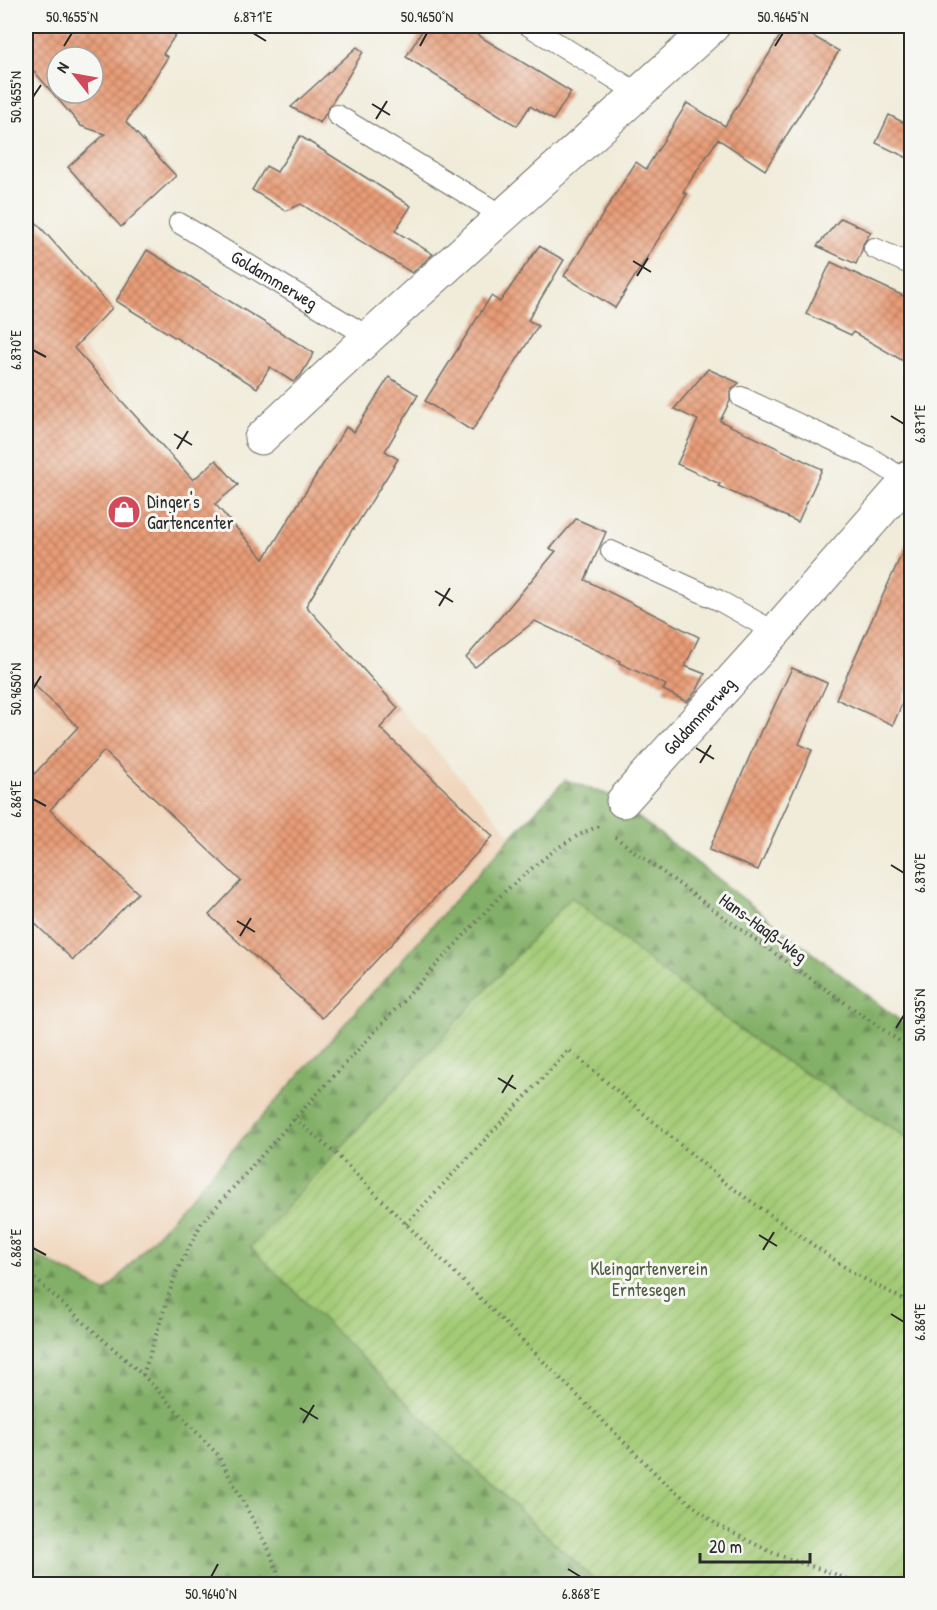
<svg xmlns="http://www.w3.org/2000/svg" width="937" height="1610" viewBox="0 0 937 1610" font-family="'Patrick Hand',sans-serif">
	<style>
		.built { fill: #f0d6bc }
		.forest { fill: url(#forest-firs); stroke: #576e4a; stroke-width: 1.5 }
		.garden { fill: url(#garden-furrows); stroke: #687c51; stroke-width: 1.5 }
		.building { fill: url(#building-cross-hatch); fill-rule: evenodd }
		.lines { fill: none; stroke-linecap: round; stroke-linejoin: round }
		.lane-casing { stroke: #706f68; stroke-width: 22 }
		.street-casing { stroke: #706f68; stroke-width: 35 }
		.path { stroke: #706f68; stroke-width: 4; stroke-dasharray: 1.5 4.5; stroke-linecap: butt }
		.lane { stroke: #fff; stroke-width: 20 }
		.street { stroke: #fff; stroke-width: 33 }
		.ticks { fill: none; stroke: #2b2b2b; stroke-width: 2 }
		.labels { text-anchor: middle; stroke-width: 6; stroke-linejoin: round; paint-order: stroke }
		.street-label { font-size: 18px; fill: #2b2b2b; stroke: #f6f6f2 }
		.poi-label { font-size: 18px; fill: #2b2b2b; stroke: #f6f6f2; text-anchor: start }
		.park-label { font-size: 18px; fill: #4f5b42; stroke: #f6f6f2 }
		.neatline { fill: none; stroke: #2b2b2b; stroke-width: 2 }
		.ticks-label { font-size: 15px; text-anchor: middle; fill: #2b2b2b }
	</style>
	<defs>
		<pattern id="forest-firs" width="22" height="20" patternUnits="userSpaceOnUse" patternTransform="scale(1.5)"><rect width="22" height="20" fill="#83b068"/><path d="M5 1l3.5 6h-7zM16 11l3.5 6h-7z" fill="#6b8f56"/></pattern>
		<pattern id="garden-furrows" width="10" height="10" patternUnits="userSpaceOnUse" patternTransform="scale(1.5)"><rect width="10" height="10" fill="#a4cc77"/><path d="M-1 1l2-2M0 10L10 0M9 11l2-2" fill="none" stroke="#8daf67"/></pattern>
		<pattern id="building-cross-hatch" width="8" height="8" patternUnits="userSpaceOnUse" patternTransform="scale(1.5)"><rect width="8" height="8" fill="#e89c77"/><path d="M0 0l8 8M0 8l8-8" fill="none" stroke="#bc7f62"/></pattern>
	</defs>
	<rect width="100%" height="100%" fill="#f6f6f2"/>
	<filter id="ink" filterUnits="userSpaceOnUse"><feTurbulence type="fractalNoise" baseFrequency=".0167" numOctaves="2"/><feDisplacementMap in="SourceGraphic" scale="12" xChannelSelector="R" yChannelSelector="G"/><feConvolveMatrix kernelMatrix="1 2 1 2 8 2 1 2 1" color-interpolation-filters="sRGB"/></filter>
	<filter id="wash" filterUnits="userSpaceOnUse"><feTurbulence type="fractalNoise" baseFrequency=".008" numOctaves="4" result="noise"/><feDisplacementMap in="SourceGraphic" scale="24" xChannelSelector="R" yChannelSelector="G"/><feGaussianBlur stdDeviation="1.35" result="paint"/><feColorMatrix in="noise" values="0 0 0 0 0 0 0 0 0 0 0 0 0 0 0 0 0 1.4 0 .05"/><feComposite in="paint" operator="in"/></filter>
	<g filter="url(#wash)">
		<rect width="100%" height="100%" fill="#f1ecda"/>
		<!-- built -->
		<path class="built" d="M26,205L117,310L83,347L205,489L512,836L106,1292L26,1250Z"/>
		<!-- forest -->
		<path class="forest" d="M565,780L609,795L911,1029V1140L766,1049L666,975L571,897L458,1453L599,1584H26V1250L106,1292L512,836Z"/>
		<!-- garden -->
		<path class="garden" d="M571,897L666,975L766,1049L911,1140V1584H599L458,1453L250,1247Z"/>
		<g id="blocks">
			<!-- building -->
			<g class="building">
				<path d="M26,26H181L163,54L168,57L126,122L176,176L121,227L68,167L105,134L81,126L26,62ZM57,57H93V93H57Z"/>
				<path d="M425,26H463L571,92L553,120L530,106L517,126L406,57Z"/>
				<path d="M786,26H795L839,51L765,170L718,139L683,192L687,194L615,308L564,276L636,162L646,169L687,103L725,126Z"/>
				<path d="M357,47L363,52L320,123L291,107Z"/>
				<path d="M889,115L912,127V160L876,143Z"/>
				<path d="M300,136L411,206L395,231L433,254L412,273L301,204L286,211L252,190L266,166L277,172Z"/>
				<path d="M26,211L112,308L74,348L193,480L216,460L238,485L215,504L264,559L346,427L354,432L389,377L418,395L385,451L398,459L354,529L353,528L306,606L398,708L380,728L493,836L322,1018L209,915L241,881L104,751L50,810L138,893L73,960L26,915V783L78,727L26,677Z"/>
				<path d="M841,218L871,232L863,244L862,250L856,264L817,246Z"/>
				<path d="M539,246L564,260L528,320L538,326L472,431L425,401L491,296L500,302Z"/>
				<path d="M147,250L314,353L301,375L293,382L270,367L257,388L116,301Z"/>
				<path d="M831,262L912,300V366L853,332L851,335L806,314Z"/>
				<path d="M708,369L739,383L730,391V401L720,421L822,469L798,522L718,486L720,484L677,464L698,420L674,409Z"/>
				<path d="M576,519L606,532L585,580L699,637L685,666L705,674L697,690L687,702L663,690L666,685L619,663L620,661L535,621L475,667L466,658L556,551L550,549Z"/>
				<path d="M912,531V680L893,725L836,699Z"/>
				<path d="M792,668L827,683L799,744L812,750L758,870L709,850L762,728H764Z"/>
			</g>
		</g>
	</g>
	<g filter="url(#ink)">
		<use href="#blocks" fill-opacity="0" stroke="#706f68" stroke-width="1.5"/>
		<g class="lines">
			<!-- lane casing -->
			<g class="lane-casing">
				<g id="lane">
					<path d="M529,26L638,93"/>
					<path d="M337,115L503,216"/>
					<path id="s1" d="M179,223L369,337"/>
					<path d="M874,248L912,265"/>
					<path d="M741,397L869,457L907,481"/>
					<path d="M611,551L718,600L775,632"/>
				</g>
			</g>
			<!-- street casing -->
			<g class="street-casing">
				<g id="street">
					<path d="M261,438L369,337L713,26"/>
					<path id="s2" d="M623,801L775,632L912,475"/>
				</g>
			</g>
			<!-- path -->
			<g class="path">
				<path d="M615,837L736,926L912,1050"/>
				<path d="M294,1119L335,1153L664,1482L717,1525L775,1554L864,1584"/>
				<path d="M406,1224L569,1050L728,1185L853,1273L912,1304"/>
				<path d="M26,1271L143,1375L218,1455L269,1550L282,1584"/>
				<path d="M143,1375L176,1273L201,1224L294,1119L504,892C533,868 563,838 600,826"/>
			</g>
			<!-- lane -->
			<use href="#lane" class="lane"/>
			<!-- street -->
			<use href="#street" class="street"/>
		</g>
	</g>
	<!-- ticks -->
	<path class="ticks" d="M253,33L266,41M64,46L72,33M420,46L427,33M775,46L783,33M33,97L41,85M372,104L390,115M376,119L387,101M633,261L651,272M637,276L648,258M33,350L46,357M891,416L904,424M174,434L192,445M177,449L188,431M435,591L453,602M439,606L450,588M33,689L41,676M696,748L714,759M700,763L711,745M33,799L46,806M891,865L904,873M237,921L255,932M240,936L251,918M896,1028L904,1015M498,1078L516,1089M502,1093L513,1075M759,1235L777,1246M33,1248L46,1255M763,1250L774,1232M891,1314L904,1322M300,1408L318,1419M303,1423L314,1405M568,1569L581,1577M211,1577L218,1564"/>
	<!-- icons -->
	<defs>
		<g id="shop-disc" transform="scale(1.725)"><circle r="9.5" fill="#d1495b" stroke="#f6f6f2"/><path d="M-5-2.5h2.3a2.7 3.5 0 0 1 5.4 0H5L5.5 6h-11ZM-1.5-2.5h3a1.5 2.3 0 0 0-3 0Z" fill="#fff"/></g>
	</defs>
	<g fill-rule="evenodd">
		<use href="#shop-disc" x="124" y="512"/>
	</g>
	<g class="labels">
		<!-- street labels -->
		<g class="street-label">
			<text dy="6" stroke="none"><textPath href="#s1" startOffset="111">Goldammerweg</textPath></text>
			<text dy="6" stroke="none"><textPath href="#s2" startOffset="114">Goldammerweg</textPath></text>
			<text transform="translate(763 928) rotate(36)" y="6">Hans-Haaß-Weg</text>
		</g>
		<!-- poi labels -->
		<g class="poi-label">
			<text x="147" y="508">Dinger's<tspan x="147" dy="21">Gartencenter</tspan></text>
		</g>
		<!-- park labels -->
		<g class="park-label">
			<text x="649" y="1275">Kleingartenverein<tspan x="649" dy="21">Erntesegen</tspan></text>
		</g>
	</g>
	<!-- margin -->
	<rect width="937" height="1610" fill="none" stroke="#f6f6f2" stroke-width="66"/>
	<!-- north arrow -->
	<g transform="translate(75 75) rotate(301)"><circle r="28" fill="#f6f6f2" stroke="#a5a5a2" stroke-width="1.5"/>
	<path d="M0-4.5L10 22L0 15L-10 22Z" fill="#d1495b"/>
	<text y="-9" font-size="16" font-weight="bold" text-anchor="middle" fill="#2b2b2b">N</text>
	</g>
	<!-- scale -->
	<path d="M700 1553v9h110v-9" fill="none" stroke="#2b2b2b" stroke-width="3"/>
	<text x="709" y="1553" font-size="18" fill="#2b2b2b" stroke="#f6f6f2" stroke-width="4.5" paint-order="stroke">20 m</text>
	<rect x="33" y="33" width="871" height="1544" class="neatline"/>
	<g class="ticks-label">
		<text x="72" y="22">50.9655°N</text>
		<text x="253" y="22">6.871°E</text>
		<text x="427" y="22">50.9650°N</text>
		<text x="783" y="22">50.9645°N</text>
		<text transform="translate(16 97) rotate(-90)" y="5">50.9655°N</text>
		<text transform="translate(16 350) rotate(-90)" y="5">6.870°E</text>
		<text transform="translate(920 424) rotate(-90)" y="5">6.871°E</text>
		<text transform="translate(16 689) rotate(-90)" y="5">50.9650°N</text>
		<text transform="translate(16 799) rotate(-90)" y="5">6.869°E</text>
		<text transform="translate(920 873) rotate(-90)" y="5">6.870°E</text>
		<text transform="translate(920 1015) rotate(-90)" y="5">50.9635°N</text>
		<text transform="translate(16 1248) rotate(-90)" y="5">6.868°E</text>
		<text transform="translate(920 1322) rotate(-90)" y="5">6.869°E</text>
		<text x="211" y="1599">50.9640°N</text>
		<text x="581" y="1599">6.868°E</text>
	</g>
</svg>
